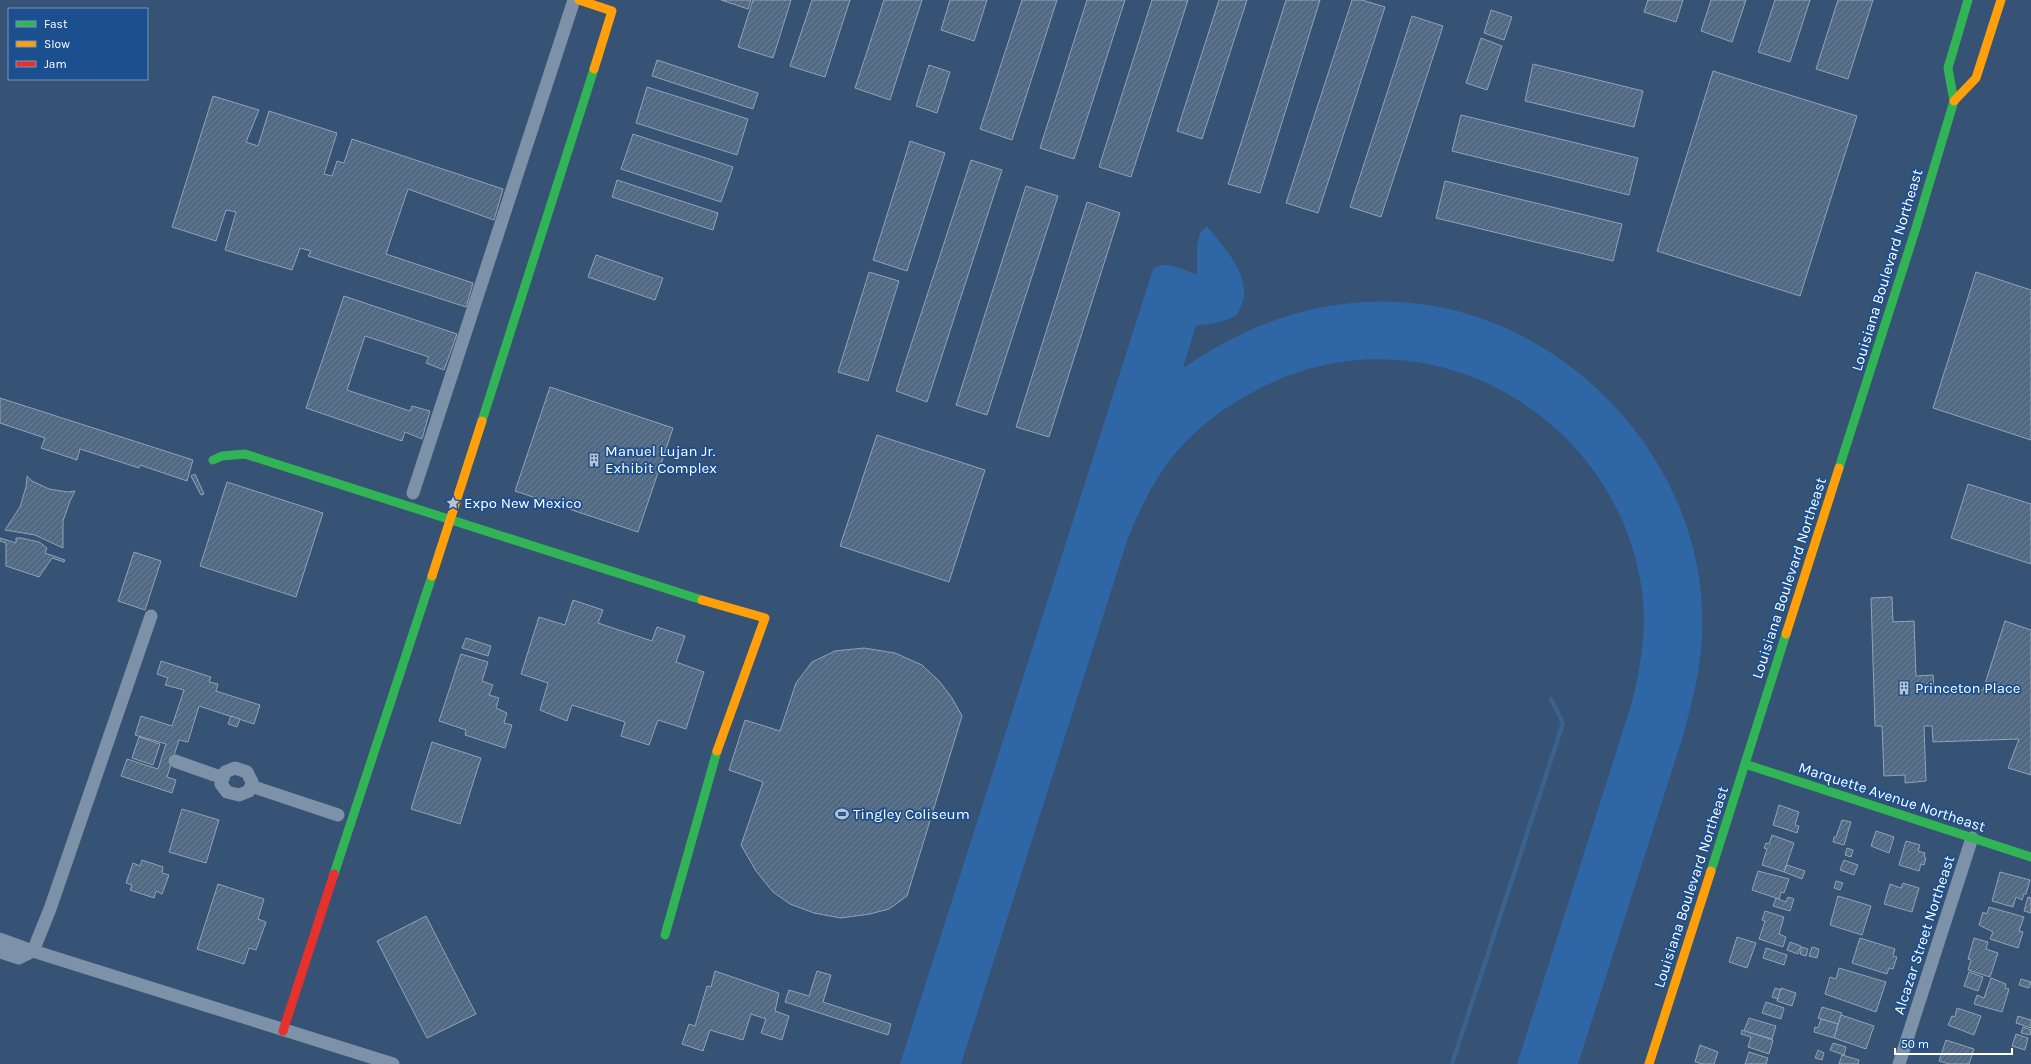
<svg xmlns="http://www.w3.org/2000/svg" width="2031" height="1064" viewBox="0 0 2031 1064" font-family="Karla,sans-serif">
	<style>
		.green { fill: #2f66a5 }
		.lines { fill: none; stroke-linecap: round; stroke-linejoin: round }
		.stream { stroke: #3b618d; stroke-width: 4.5 }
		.building { fill: url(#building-hatch); stroke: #92a2b6 }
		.street { stroke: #7d92a8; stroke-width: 13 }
		.fast { stroke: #30b455; stroke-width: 9 }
		.slow { stroke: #ff9f0a; stroke-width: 9 }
		.jam { stroke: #e5322d; stroke-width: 9 }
		.labels { text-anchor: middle; stroke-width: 3.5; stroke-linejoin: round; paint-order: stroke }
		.street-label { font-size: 15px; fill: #fff; stroke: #1b4f8f }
		.poi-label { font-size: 15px; fill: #fff; stroke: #1b4f8f; text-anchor: start }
	</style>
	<defs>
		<pattern id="building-hatch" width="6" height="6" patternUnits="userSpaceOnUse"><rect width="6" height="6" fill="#526984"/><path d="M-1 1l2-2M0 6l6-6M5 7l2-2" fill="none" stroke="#6c8096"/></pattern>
	</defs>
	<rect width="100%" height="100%" fill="#365274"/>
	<!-- green -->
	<path class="green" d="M1207,226C1221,244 1243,266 1244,291C1245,299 1240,307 1237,315C1223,322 1212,325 1196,325L1183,368C1239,330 1296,306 1365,302C1548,291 1712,455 1702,638C1700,672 1692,703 1683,736L1578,1064H1517L1632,702C1641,666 1647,629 1642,591C1618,417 1432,309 1271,383C1232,401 1193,428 1167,464C1150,488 1138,513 1127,541L961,1064H900L1153,269C1166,259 1183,270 1197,274V245L1200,233Z"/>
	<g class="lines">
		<!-- stream -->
		<path class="stream" d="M1452,1064L1563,723L1551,699"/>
	</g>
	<!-- building -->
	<g class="building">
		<path d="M721,0H751L748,9Z"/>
		<path d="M753,0H791L773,58L738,47Z"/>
		<path d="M812,0H850L825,77L790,66Z"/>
		<path d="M884,0H922L890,100L855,88Z"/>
		<path d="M950,0H987L974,41L941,30Z"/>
		<path d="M1022,0H1057L1012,140L980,129Z"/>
		<path d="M1087,0H1125L1074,159L1040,148Z"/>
		<path d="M1152,0H1188L1131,177L1099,167Z"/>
		<path d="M1219,0H1247L1202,139L1177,131Z"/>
		<path d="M1286,0H1320L1260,193L1228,184Z"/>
		<path d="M1352,0H1362L1385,7L1318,213L1286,203Z"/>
		<path d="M1648,0H1683L1676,22L1644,12Z"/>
		<path d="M1711,0H1746L1732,42L1701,31Z"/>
		<path d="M1775,0H1810L1790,62L1758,52Z"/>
		<path d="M1838,0H1873L1848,79L1816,69Z"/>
		<path d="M1491,10L1512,17L1504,40L1484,33Z"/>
		<path d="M1412,16L1443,26L1381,217L1350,207Z"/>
		<path d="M1481,38L1502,46L1487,90L1466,83Z"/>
		<path d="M657,60L758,93L753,109L652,76Z"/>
		<path d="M1533,64L1643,91L1634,127L1525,101Z"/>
		<path d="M929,65L950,72L937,113L916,106Z"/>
		<path d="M1713,71L1857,116L1800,296L1657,251Z"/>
		<path d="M647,87L748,119L737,155L636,123Z"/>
		<path d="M213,96L259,110L246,142L258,146L269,111L337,133L324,174L332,176L337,161L344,163L352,139L503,189L494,220L408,189L386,254L473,283L466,307L308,256L311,251L300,248L292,270L225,250L236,212L226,210L216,241L172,227Z"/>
		<path d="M1461,115L1638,158L1629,195L1452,151Z"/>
		<path d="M633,134L733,167L721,202L621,169Z"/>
		<path d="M910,141L945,153L907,271L873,260Z"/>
		<path d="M971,160L1002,170L927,402L896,391Z"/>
		<path d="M617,180L718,213L713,230L612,197Z"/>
		<path d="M1445,181L1622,224L1613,261L1436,218Z"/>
		<path d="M1026,186L1058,196L987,415L956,405Z"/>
		<path d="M1087,202L1120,213L1049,437L1016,427Z"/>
		<path d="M596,255L663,278L655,300L588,277Z"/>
		<path d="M869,272L899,281L868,381L838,372Z"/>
		<path d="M1976,272L2031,290V440L1933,408Z"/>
		<path d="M344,296L457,334L444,370L426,363L429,357L365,336L347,390L410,411L412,406L430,411L422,439L405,432L402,441L306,408Z"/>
		<path d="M550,387L673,428L638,532L515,491Z"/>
		<path d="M0,398L193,460L187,481L140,465L139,468L80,449L77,460L41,448L45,438L0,423Z"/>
		<path d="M877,435L985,470L949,582L840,546Z"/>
		<path d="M195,474L204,494L201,495L191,476Z"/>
		<path d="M27,476L32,481L49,489L68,492L75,491L70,501L63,521V548L35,535L5,530L20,507L26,487Z"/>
		<path d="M227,482L323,513L296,597L200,566Z"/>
		<path d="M1968,484L2031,504V564L1951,538Z"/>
		<path d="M0,538L16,543V538H21L39,542L47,548L45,553L65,560L64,562L52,558L39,577L6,566V543L0,541Z"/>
		<path d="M134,552L161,561L145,610L118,601Z"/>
		<path d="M1892,597L1893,622L1914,621L1916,676L1933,675L1934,692L1983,690L2005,621L2031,630V775L2008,768L2019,739L1933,742L1932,726H1924L1926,781L1905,783V775L1884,776L1882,726H1875L1871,598Z"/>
		<path d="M573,600L603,610L598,623L652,641L657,627L685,636L676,662L704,672L686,729L658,720L649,745L621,736L625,722L572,705L567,721L540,710L548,683L521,674L539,617L565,625Z"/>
		<path d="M466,638L491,646L488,656L462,648Z"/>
		<path d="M864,648L895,653L922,665L940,682L952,698L962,716L907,896L889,909L870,914L841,918L814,913L790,904L773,892L756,871L741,845L763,782L729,770L745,720L780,731L796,683L812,662L835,651Z"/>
		<path d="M461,654L488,662L482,681L493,685L489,695L499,698L496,708L507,713L504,723L512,725L505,748L465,735L466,730L439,721Z"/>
		<path d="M161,661L211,677L209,682L218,684L216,691L260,705L254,724L199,706L188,742L179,740L167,777L176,780L172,793L121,776L127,759L158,769L166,744L135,735L141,716L172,726L184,690L165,685L168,678L157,674Z"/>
		<path d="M231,716L240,719L237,727L228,724Z"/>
		<path d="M139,737L160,744L153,765L132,758Z"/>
		<path d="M432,742L481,758L460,824L411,809Z"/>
		<path d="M1779,805L1799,812L1795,825L1799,826L1797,833L1773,825Z"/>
		<path d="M182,809L219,820L206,863L169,852Z"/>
		<path d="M1842,820L1851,822L1844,845L1833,842L1834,837H1836Z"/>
		<path d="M1876,831L1894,837L1889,853L1871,846Z"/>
		<path d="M1772,835L1794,843L1784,872L1762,865L1767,849L1764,848L1766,843L1769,844Z"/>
		<path d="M1906,841L1920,845L1918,851L1925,853L1924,857L1926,858L1924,865L1921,864L1919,871L1899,865Z"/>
		<path d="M1847,848L1853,850L1851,857L1845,855Z"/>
		<path d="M142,860L163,867L162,873L169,875L162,894L156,891L154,898L130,890L132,885L126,883L133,863L140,866Z"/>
		<path d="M1844,860L1858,865L1854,875L1840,870Z"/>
		<path d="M1787,865L1805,871L1802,879L1784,872Z"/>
		<path d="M1758,871L1789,879L1784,893L1781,892L1779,899L1752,890Z"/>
		<path d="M2000,872L2030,880L2026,894H2024L2022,900L2016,897L2013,907L1992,901Z"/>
		<path d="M1836,881L1843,883L1840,890L1834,888Z"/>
		<path d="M1903,883L1919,888L1912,912L1884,904L1890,884L1901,888Z"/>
		<path d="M218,884L264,899L258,919L266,922L256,950L249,948L244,964L197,949Z"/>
		<path d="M1838,896L1871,906L1862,935L1830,925Z"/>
		<path d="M1788,897L1794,899L1790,911L1773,906L1776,898L1786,902Z"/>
		<path d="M2028,897L2031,898V913L2024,911Z"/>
		<path d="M1989,907L2024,917L2019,931L2023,932L2018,948L1990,939L1993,932L1979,925L1983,912L1987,914Z"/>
		<path d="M1765,911L1784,917L1779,934L1786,937L1783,947L1759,939L1765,921L1762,920Z"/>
		<path d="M426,916L476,1014L427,1038L377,941Z"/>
		<path d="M1737,937L1756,943L1747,968L1729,962Z"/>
		<path d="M1860,938L1895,949L1893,956L1897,957L1893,969L1889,968L1887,974L1852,963Z"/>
		<path d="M1974,938L1988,942L1986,949L1998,953L1990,977L1968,970L1971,960L1968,959Z"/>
		<path d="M1790,942L1801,946L1798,954L1787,950Z"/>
		<path d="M1802,947L1808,949L1806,956L1800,954Z"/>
		<path d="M1812,947L1819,949L1817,958L1809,956Z"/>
		<path d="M1766,948L1787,955L1784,965L1763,958Z"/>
		<path d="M1839,968L1886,982L1876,1012L1825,994L1830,977L1836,979Z"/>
		<path d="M715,971L779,993L775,1011L789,1016L782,1040L761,1033L766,1019L751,1014L743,1040L710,1030L703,1051L682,1044L689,1024L695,1026L707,986L711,987Z"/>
		<path d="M817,971L831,975L823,1002L891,1024L888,1035L785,1002L789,990L809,996Z"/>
		<path d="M1969,972L1983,977L1978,991L1964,986Z"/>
		<path d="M1991,978L2006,984L2005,988L2009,989L2002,1012L1974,1004L1977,995L1984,998Z"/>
		<path d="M2021,979L2031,982L2029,988L2019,985Z"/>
		<path d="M1775,988L1781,990L1778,999L1772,997Z"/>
		<path d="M1781,988L1796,993L1792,1006L1777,1001Z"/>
		<path d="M1766,1002L1784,1008L1781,1019L1762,1013Z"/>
		<path d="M1822,1007L1842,1013L1838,1024L1818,1018Z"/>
		<path d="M1957,1008L1981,1016L1974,1035L1948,1025L1952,1016L1955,1017Z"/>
		<path d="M1841,1015L1874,1026L1866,1049L1834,1038Z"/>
		<path d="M2018,1016L2031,1020V1028L2016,1023Z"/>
		<path d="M1749,1018L1776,1026L1772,1039L1744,1031Z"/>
		<path d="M1821,1019L1838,1024L1834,1038L1814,1032L1815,1027L1818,1028Z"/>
		<path d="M2023,1027L2031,1030L2030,1035L2021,1033Z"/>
		<path d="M1742,1030L1773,1040L1769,1054L1748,1047L1751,1037L1741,1034Z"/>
		<path d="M2016,1034L2028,1038L2025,1050L2012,1046Z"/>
		<path d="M1946,1040L1974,1049L1969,1064H1949L1939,1061Z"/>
		<path d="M1833,1043L1846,1047L1844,1055L1830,1050Z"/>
		<path d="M1700,1045L1718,1052L1714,1064H1703L1695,1062Z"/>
		<path d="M1818,1050L1824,1053L1822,1060L1815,1058Z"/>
		<path d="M1749,1052L1768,1058L1766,1064H1745Z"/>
		<path d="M1842,1055L1859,1060L1858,1064H1839Z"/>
	</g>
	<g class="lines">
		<!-- street -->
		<g class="street">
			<path d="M413,493L574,0"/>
			<path d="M175,761L223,778L225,772L235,768L247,772L252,782L251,786L338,815"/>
			<path d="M223,778L221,784L227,792L239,795L249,791L251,786"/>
			<path d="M0,939L33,951L393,1064"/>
			<path d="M0,952L19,958L33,951L50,909L151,616"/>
			<path d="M1899,1064L1972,838"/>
		</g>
		<!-- fast -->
		<g class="fast">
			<path d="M482,421L594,69"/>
			<path d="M213,460L222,456L245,454L702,600"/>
			<path d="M1839,468L1915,231L1954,101L1948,68L1968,0"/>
			<path d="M1745,764L2031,857"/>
			<path d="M1711,871L1786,634"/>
			<path d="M334,874L432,576"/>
			<path d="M665,935L717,751"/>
		</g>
		<!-- slow -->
		<g class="slow">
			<path d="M579,0L612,11L594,69"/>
			<path d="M1954,101L1976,78L2001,0"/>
			<path d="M432,576L482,421"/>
			<path d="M702,600L765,618L717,751"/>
			<path d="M1786,634L1839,468"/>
			<path d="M1649,1064L1711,871"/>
		</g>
		<!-- jam -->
		<path class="jam" d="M283,1031L334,874"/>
	</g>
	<!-- icons -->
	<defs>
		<g id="building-bare" transform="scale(1.08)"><path d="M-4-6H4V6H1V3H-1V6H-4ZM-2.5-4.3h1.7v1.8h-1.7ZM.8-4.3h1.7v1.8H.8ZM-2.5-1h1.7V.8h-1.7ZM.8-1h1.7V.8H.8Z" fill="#b9c2ce" stroke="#1b4f8f" stroke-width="2.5" paint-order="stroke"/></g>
		<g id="sight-bare" transform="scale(1.08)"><path d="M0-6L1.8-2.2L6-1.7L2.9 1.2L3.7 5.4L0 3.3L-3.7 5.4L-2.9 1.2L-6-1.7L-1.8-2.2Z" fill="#b9c2ce" stroke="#1b4f8f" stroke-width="2.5" paint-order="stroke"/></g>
		<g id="stadium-bare" transform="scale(1.08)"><path d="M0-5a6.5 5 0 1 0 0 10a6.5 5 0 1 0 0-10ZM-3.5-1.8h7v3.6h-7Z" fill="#b9c2ce" stroke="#1b4f8f" stroke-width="2.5" paint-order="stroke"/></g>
	</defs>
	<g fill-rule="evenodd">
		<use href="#building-bare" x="594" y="460"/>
		<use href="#sight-bare" x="453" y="503"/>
		<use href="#building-bare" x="1904" y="688"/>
		<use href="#stadium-bare" x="842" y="814"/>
	</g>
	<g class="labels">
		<!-- street labels -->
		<g class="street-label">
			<text transform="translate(1887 270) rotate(-73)" y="5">Louisiana Boulevard Northeast</text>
			<text transform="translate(1789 578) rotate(-72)" y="5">Louisiana Boulevard Northeast</text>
			<text transform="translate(1892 797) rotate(18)" y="5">Marquette Avenue Northeast</text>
			<text transform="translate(1691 887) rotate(-72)" y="5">Louisiana Boulevard Northeast</text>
			<text transform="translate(1924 935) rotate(-72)" y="5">Alcazar Street Northeast</text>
		</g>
		<!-- poi labels -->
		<g class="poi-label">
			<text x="605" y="456">Manuel Lujan Jr.<tspan x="605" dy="17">Exhibit Complex</tspan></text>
			<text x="464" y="508">Expo New Mexico</text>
			<text x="1915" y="693">Princeton Place</text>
			<text x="853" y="819">Tingley Coliseum</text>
		</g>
	</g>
	<!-- legend -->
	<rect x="8" y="8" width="140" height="72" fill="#1b4f8f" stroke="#7695bc"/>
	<rect x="16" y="21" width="20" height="6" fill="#30b455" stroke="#7695bc"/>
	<text x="44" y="28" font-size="12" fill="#ffffff">Fast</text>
	<rect x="16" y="41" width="20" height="6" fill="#ff9f0a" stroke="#7695bc"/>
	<text x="44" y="48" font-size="12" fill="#ffffff">Slow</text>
	<rect x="16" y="61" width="20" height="6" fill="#e5322d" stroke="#7695bc"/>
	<text x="44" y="68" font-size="12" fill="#ffffff">Jam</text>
	<!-- scale -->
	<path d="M1895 1048v6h117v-6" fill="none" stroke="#ffffff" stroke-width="2"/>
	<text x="1901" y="1048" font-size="12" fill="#ffffff" stroke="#1b4f8f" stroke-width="3" paint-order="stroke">50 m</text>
</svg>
